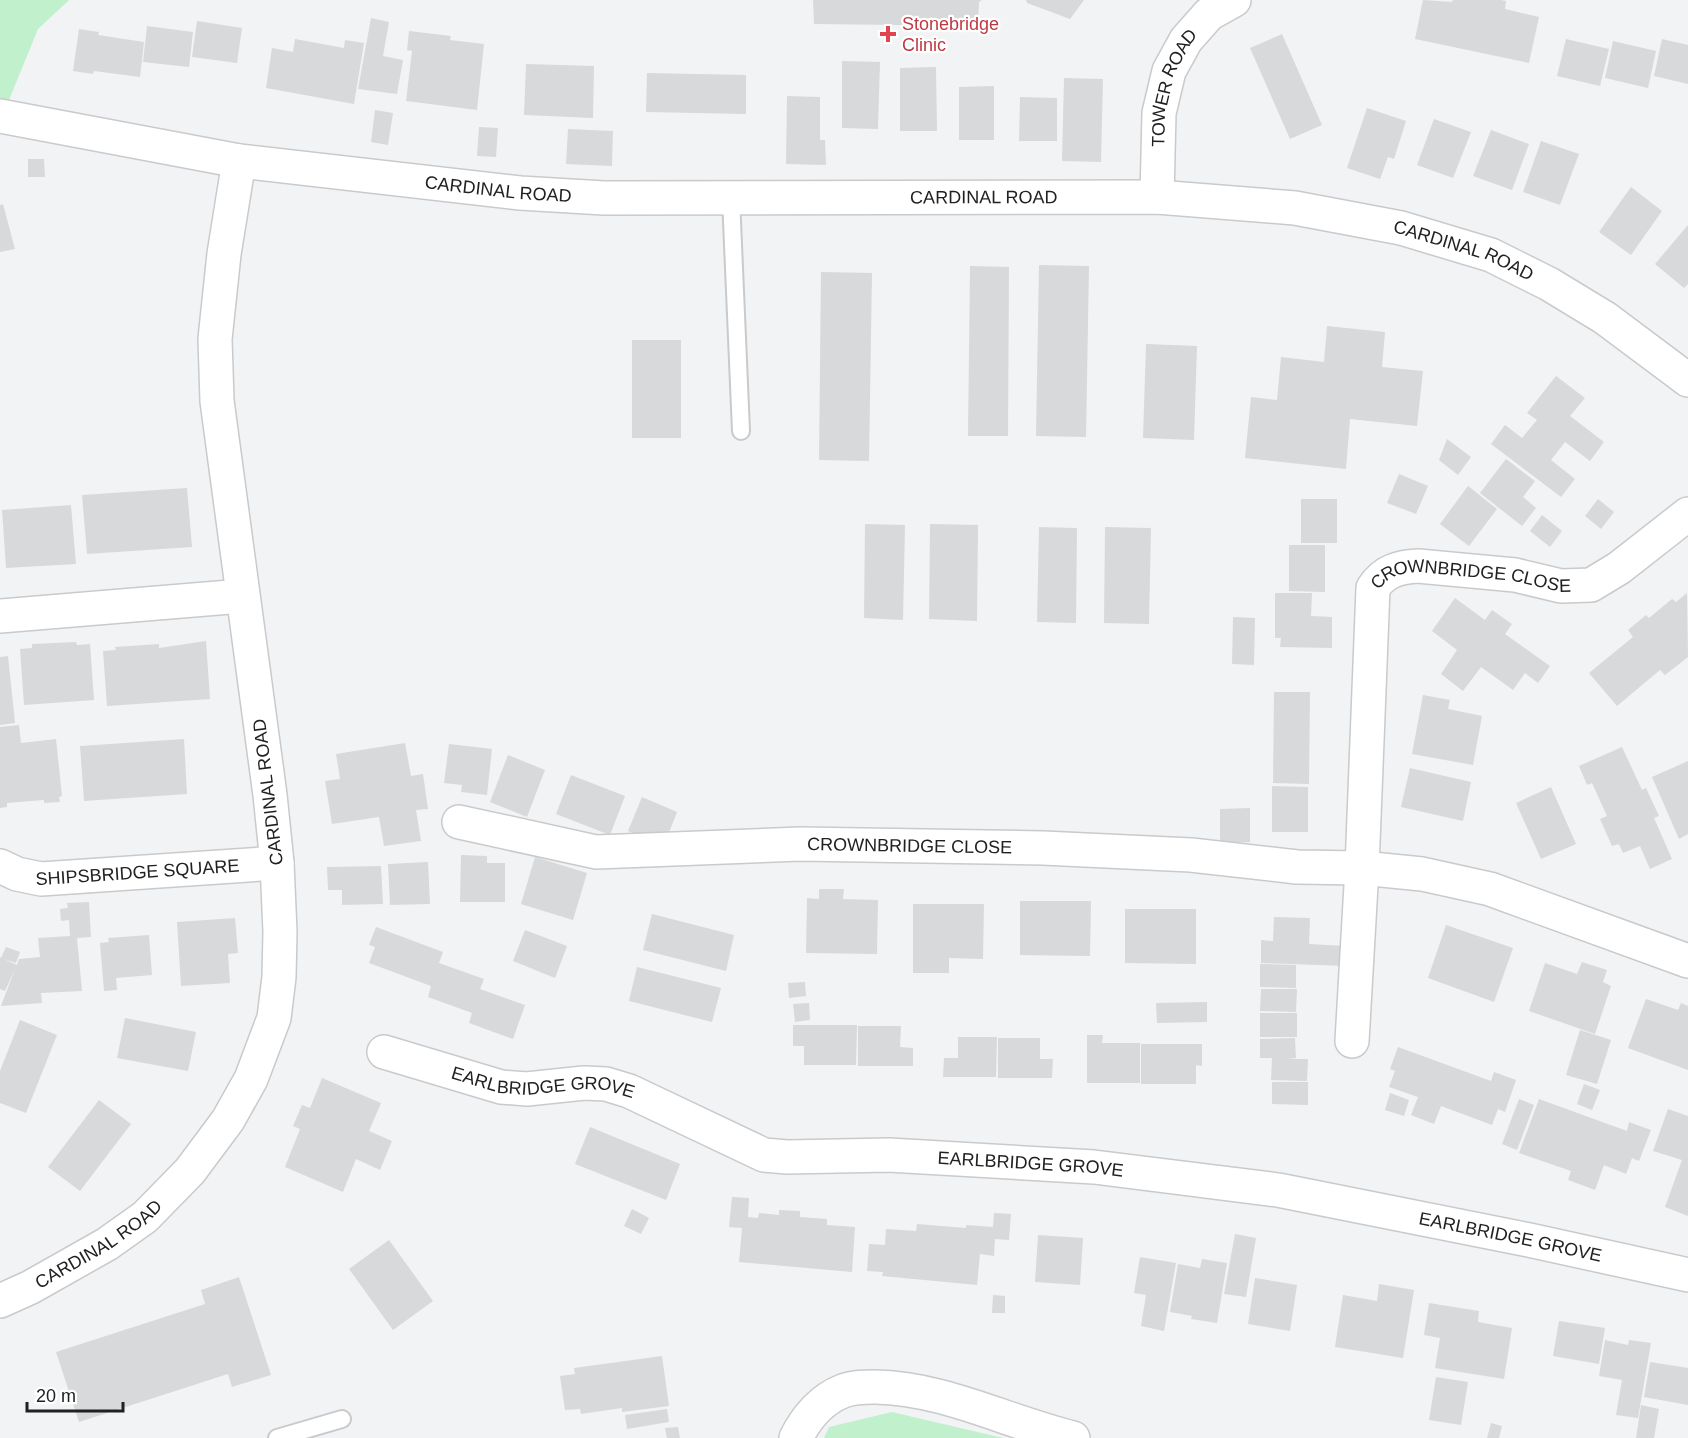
<svg xmlns="http://www.w3.org/2000/svg" width="1688" height="1438" viewBox="0 0 1688 1438" font-family="Arial,sans-serif">
	<style>
		.green { fill: #c1f0cd }
		.building { fill: #d7d9da }
		.lines { fill: none; stroke-linecap: round; stroke-linejoin: round }
		.service-casing { stroke: #c9cacc; stroke-width: 20 }
		.minor-casing { stroke: #c9cacc; stroke-width: 36 }
		.service { stroke: #fff; stroke-width: 16 }
		.minor { stroke: #fff; stroke-width: 33 }
		.health-dot { fill: #e0444e; stroke: #fff; stroke-width: 2 }
		.labels { text-anchor: middle; stroke-width: 4.5; stroke-linejoin: round; paint-order: stroke }
		.health-label { font-size: 18px; fill: #be3a42; stroke: #fff; text-anchor: start }
		.street-label { font-size: 18px; fill: #202122; stroke: #fff }
	</style>
	<rect width="100%" height="100%" fill="#f2f3f5"/>
	<!-- green -->
	<g class="green">
		<path d="M0,0H69L38,29L0,122Z"/>
		<path d="M892,1412L1003,1438H824L829,1427Z"/>
	</g>
	<!-- building -->
	<g class="building">
		<path d="M813,0H982L979,2L978,26L814,24Z"/>
		<path d="M1026,0H1084L1070,19L1027,3Z"/>
		<path d="M1423,0L1452,2L1453,0H1501L1506,1L1505,9L1539,17L1529,63L1415,39Z"/>
		<path d="M371,18L389,22L383,56L403,60L397,94L358,89Z"/>
		<path d="M197,21L242,28L237,63L192,57Z"/>
		<path d="M147,26L193,32L189,67L143,62Z"/>
		<path d="M79,29L99,32L98,35L144,42L140,77L94,71L93,74L73,71Z"/>
		<path d="M409,31L451,36L450,40L484,44L477,110L406,101L412,51L407,50Z"/>
		<path d="M1282,34L1322,125L1290,139L1250,48Z"/>
		<path d="M295,39L344,48L345,40L364,43L354,104L266,88L272,48L293,52Z"/>
		<path d="M1566,39L1609,49L1600,86L1557,76Z"/>
		<path d="M1662,39L1688,45V84L1654,76Z"/>
		<path d="M1613,41L1656,51L1648,88L1605,78Z"/>
		<path d="M842,61L880,62L878,129L842,128Z"/>
		<path d="M526,64L594,66L593,118L524,115Z"/>
		<path d="M936,67L937,131H900V68Z"/>
		<path d="M647,73L746,75V114L646,112Z"/>
		<path d="M1064,78L1103,79L1101,162L1062,161Z"/>
		<path d="M994,86V140H959V87Z"/>
		<path d="M787,96L820,97V140H825L826,165L786,164Z"/>
		<path d="M1020,97L1057,98V141H1019Z"/>
		<path d="M1367,108L1406,121L1394,159L1388,157L1380,179L1347,168Z"/>
		<path d="M375,110L393,113L388,145L371,142Z"/>
		<path d="M1434,119L1471,132L1453,178L1417,165Z"/>
		<path d="M479,127L498,128L496,157L477,156Z"/>
		<path d="M568,129L613,131L612,166L566,164Z"/>
		<path d="M1491,130L1529,144L1512,190L1473,176Z"/>
		<path d="M1541,141L1579,154L1560,205L1523,192Z"/>
		<path d="M28,159H44L45,177H28Z"/>
		<path d="M1631,187L1662,211L1631,255L1599,232Z"/>
		<path d="M3,204L15,249L0,252V205Z"/>
		<path d="M1688,225V284L1684,288L1655,264Z"/>
		<path d="M1039,265L1089,266L1086,437L1036,436Z"/>
		<path d="M970,266L1009,267L1008,436H968Z"/>
		<path d="M821,272L872,273L869,461L819,460Z"/>
		<path d="M1327,326L1385,332L1382,367L1423,371L1417,426L1350,419L1346,469L1245,458L1251,397L1277,400L1281,357L1324,362Z"/>
		<rect x="632" y="340" width="49" height="98"/>
		<path d="M1146,344L1197,346L1194,440L1143,438Z"/>
		<path d="M1556,376L1585,398L1570,416L1604,442L1590,461L1565,442L1551,460L1575,479L1561,497L1491,444L1505,425L1522,438L1537,420L1527,413Z"/>
		<path d="M1447,439L1471,457L1458,475L1439,460Z"/>
		<path d="M1506,459L1535,481L1523,497L1536,508L1522,526L1480,493Z"/>
		<path d="M1399,474L1428,486L1416,514L1387,503Z"/>
		<path d="M1468,486L1497,509L1469,546L1440,524Z"/>
		<path d="M187,488L192,547L87,554L82,495Z"/>
		<rect x="1301" y="499" width="36" height="44"/>
		<path d="M1598,499L1614,512L1601,529L1585,516Z"/>
		<path d="M71,505L76,564L6,568L2,510Z"/>
		<path d="M1542,515L1562,531L1550,547L1530,531Z"/>
		<path d="M865,524L905,525L903,620L864,618Z"/>
		<path d="M930,524L978,525L977,621L929,619Z"/>
		<path d="M1039,527L1077,528L1076,623L1037,622Z"/>
		<path d="M1105,527L1151,528L1149,624L1104,623Z"/>
		<path d="M1289,545H1325V592L1289,591Z"/>
		<path d="M1275,593H1312L1311,616L1332,617V648L1280,647L1281,638H1275Z"/>
		<path d="M1687,593L1688,657L1665,675L1660,670L1617,706L1589,673L1633,637L1628,630L1646,615L1649,618L1672,599L1676,602Z"/>
		<path d="M1455,598L1485,620L1492,610L1512,624L1505,634L1550,666L1538,683L1525,673L1513,690L1481,667L1463,691L1441,674L1457,650L1432,631Z"/>
		<path d="M1233,617L1255,618L1254,665L1232,664Z"/>
		<path d="M206,641L210,699L107,706L103,651L116,650L115,647L159,644V648Z"/>
		<path d="M76,642L77,645L90,644L94,700L24,705L20,649L32,648V644Z"/>
		<path d="M8,656L15,723L0,725V657Z"/>
		<path d="M1274,692H1310L1309,784L1273,783Z"/>
		<path d="M1423,695L1450,700L1448,709L1482,716L1473,765L1412,754Z"/>
		<path d="M19,725L21,743L56,739L62,796L59,797L60,802L44,803V800L7,803V807L0,808V727Z"/>
		<path d="M184,739L187,794L84,801L80,746Z"/>
		<path d="M405,743L411,776L423,774L428,809L416,810L421,841L384,846L379,817L332,824L325,781L340,779L336,754Z"/>
		<path d="M449,744L492,749L487,795L461,792L462,785L444,783Z"/>
		<path d="M1622,747L1642,790L1646,788L1659,816L1654,818L1672,859L1650,869L1640,846L1623,853L1619,844L1612,846L1600,819L1607,816L1592,783L1587,785L1579,766Z"/>
		<path d="M508,755L545,770L527,817L490,802Z"/>
		<path d="M1688,761V834L1679,839L1652,777Z"/>
		<path d="M1410,768L1471,782L1463,821L1401,807Z"/>
		<path d="M571,775L625,796L610,835L556,814Z"/>
		<path d="M1272,786L1308,787V832H1272Z"/>
		<path d="M1551,787L1576,844L1541,859L1516,803Z"/>
		<path d="M642,797L677,812L666,840L650,833L648,839L628,831Z"/>
		<path d="M1250,808V842L1220,843V809Z"/>
		<path d="M461,855L487,856V863H505V902H460Z"/>
		<path d="M535,857L587,873L573,920L521,904Z"/>
		<path d="M428,862L430,904L390,905L388,864Z"/>
		<path d="M381,866L383,904L342,905V890H328L327,867Z"/>
		<path d="M819,889H844L843,899L878,900L877,954L806,953L807,898L819,899Z"/>
		<path d="M1020,901H1091L1090,956L1020,955Z"/>
		<path d="M89,902L91,937L77,938L82,991L41,993L42,1003L1,1006L15,969L5,991L0,989V957L1,958L6,947L20,952L16,963L4,959L17,965L19,959L40,957L38,938L70,936L69,920L61,921L60,909L68,908L67,903Z"/>
		<path d="M913,904H984L983,959L949,958V973H913Z"/>
		<path d="M1125,909H1196V964L1125,963Z"/>
		<path d="M652,914L734,935L726,971L643,950Z"/>
		<path d="M1274,917L1310,918L1309,944L1346,946V966L1261,963V940L1273,941Z"/>
		<path d="M235,918L238,953L228,954L230,983L181,986L177,922Z"/>
		<path d="M1446,925L1513,948L1494,1002L1428,978Z"/>
		<path d="M376,927L443,952L439,963L484,979L480,989L525,1005L513,1039L469,1023L472,1013L428,997L431,986L369,963L375,947L369,945Z"/>
		<path d="M525,930L567,946L555,978L513,961Z"/>
		<path d="M149,935L152,975L116,978L117,990L104,991L100,943L109,942L108,938Z"/>
		<path d="M1582,962L1607,970L1603,982L1611,986L1595,1034L1529,1011L1545,963L1577,974Z"/>
		<path d="M1260,964L1296,965V988L1260,987Z"/>
		<path d="M637,967L721,988L712,1022L629,1001Z"/>
		<path d="M805,982L806,996L789,998L788,983Z"/>
		<path d="M1261,989H1297L1296,1012L1260,1011Z"/>
		<path d="M1646,999L1678,1010L1681,1003L1688,1006V1070L1628,1048Z"/>
		<path d="M1207,1002V1022L1157,1023L1156,1003Z"/>
		<path d="M809,1003L810,1020L795,1022L793,1004Z"/>
		<rect x="1260" y="1013" width="37" height="24"/>
		<path d="M125,1018L196,1032L188,1071L117,1058Z"/>
		<path d="M20,1020L57,1035L26,1113L0,1103V1071Z"/>
		<path d="M793,1025H857L856,1065H804V1046H793Z"/>
		<path d="M858,1026H901L900,1047L913,1048V1066H858Z"/>
		<path d="M1580,1030L1611,1040L1597,1084L1566,1075Z"/>
		<path d="M1087,1035H1103L1102,1043H1140V1083H1087Z"/>
		<path d="M958,1037H997L996,1077H943L944,1058H958Z"/>
		<path d="M998,1038H1040V1059H1053L1052,1078H998Z"/>
		<path d="M1295,1038L1296,1058L1287,1059H1308L1307,1081L1271,1080L1272,1058H1260V1039Z"/>
		<path d="M1141,1044H1202V1066L1196,1065V1084H1141Z"/>
		<path d="M1398,1047L1491,1081L1494,1072L1516,1080L1505,1112L1498,1109L1492,1125L1441,1106L1434,1124L1411,1115L1418,1097L1389,1087L1395,1071L1390,1069Z"/>
		<path d="M322,1078L381,1103L369,1131L392,1141L380,1170L356,1159L343,1192L285,1167L300,1129L293,1126L302,1105L310,1108Z"/>
		<path d="M1272,1082H1308V1105L1272,1104Z"/>
		<path d="M1584,1084L1600,1090L1592,1110L1577,1104Z"/>
		<path d="M1390,1093L1409,1100L1404,1116L1385,1110Z"/>
		<path d="M1519,1099L1534,1105L1517,1150L1502,1144Z"/>
		<path d="M1539,1099L1627,1131L1629,1122L1651,1130L1639,1161L1632,1158L1626,1174L1604,1165L1595,1190L1568,1180L1571,1171L1519,1153Z"/>
		<path d="M99,1100L131,1124L80,1191L48,1167Z"/>
		<path d="M1668,1109L1688,1116V1216L1665,1207L1682,1160L1653,1151Z"/>
		<path d="M590,1127L680,1164L666,1200L575,1164Z"/>
		<path d="M732,1197L749,1198L748,1217L758,1218L759,1213L779,1215V1210L800,1211V1217L827,1219V1225L855,1227L852,1272L739,1262L742,1228L729,1227Z"/>
		<path d="M632,1209L649,1218L641,1234L624,1226Z"/>
		<path d="M994,1213L1011,1214L1009,1240L995,1239L994,1256L980,1254L977,1285L882,1276L883,1272L867,1271L869,1244L885,1245L886,1229L916,1231L917,1224L966,1228V1225L993,1227Z"/>
		<path d="M1235,1234L1256,1238L1246,1297L1224,1294Z"/>
		<path d="M1038,1235L1083,1238L1080,1285L1035,1282Z"/>
		<path d="M389,1240L433,1301L393,1330L349,1269Z"/>
		<path d="M1140,1257L1176,1263L1164,1331L1141,1326L1146,1295L1134,1293Z"/>
		<path d="M1202,1259L1227,1263L1217,1323L1191,1319L1192,1316L1170,1312L1178,1264L1200,1268Z"/>
		<path d="M239,1277L271,1375L232,1387L228,1374L79,1422L56,1352L205,1304L201,1290Z"/>
		<path d="M1255,1278L1297,1285L1290,1331L1248,1324Z"/>
		<path d="M1379,1284L1414,1290L1403,1358L1335,1347L1343,1295L1377,1301Z"/>
		<path d="M993,1295L1005,1296V1313H992Z"/>
		<path d="M1429,1303L1479,1311L1478,1322L1512,1328L1504,1379L1435,1368L1440,1338L1424,1335Z"/>
		<path d="M1559,1321L1605,1328L1599,1364L1553,1356Z"/>
		<path d="M1605,1340L1628,1345L1629,1340L1651,1343L1638,1418L1616,1415L1622,1380L1599,1376Z"/>
		<path d="M662,1356L669,1406L622,1412V1408L581,1414L580,1409L565,1410L560,1376L575,1374L574,1368Z"/>
		<path d="M1650,1362L1688,1368V1405L1644,1397Z"/>
		<path d="M1436,1377L1468,1382L1461,1425L1429,1420Z"/>
		<path d="M1641,1405L1659,1409L1654,1438H1636Z"/>
		<path d="M667,1409L669,1422L627,1429L625,1415Z"/>
		<path d="M1491,1423L1502,1426L1499,1438H1487Z"/>
		<path d="M678,1427L680,1438H667L665,1428Z"/>
	</g>
	<g class="lines">
		<!-- service casing -->
		<g class="service-casing">
			<g id="service">
				<path d="M731,198L741,431"/>
				<path d="M277,1438L342,1419"/>
			</g>
		</g>
		<!-- minor casing -->
		<g class="minor-casing">
			<g id="minor">
				<path id="s1" d="M0,116L239,161L520,193L604,198L1157,197L1295,208L1401,228L1491,255L1549,284L1605,318L1688,380"/>
				<path id="s2" d="M1157,197L1159,113L1169,71L1186,40L1209,14L1234,0"/>
				<path d="M0,616L242,596"/>
				<path id="s3" d="M459,822L596,852L800,844L1043,848L1191,855L1297,867L1362,868L1422,874L1490,889L1688,961"/>
				<path id="s4" d="M0,866L17,874L41,879L277,863"/>
				<path id="s5" d="M1352,1041L1362,868L1373,588C1384,571 1399,567 1418,566L1515,575L1561,586L1591,585L1619,568L1688,514"/>
				<path id="s6" d="M384,1052L501,1087L527,1089L584,1083L606,1084L629,1091L764,1155L787,1157L889,1155L1094,1167L1278,1190L1529,1240L1688,1275"/>
				<path id="s7" d="M0,1301L31,1287L107,1244L145,1217L190,1171L228,1120L251,1079L274,1018L279,977L280,932L277,863L270,795L217,401L215,339L224,254L239,161"/>
				<path d="M796,1438C806,1418 822,1399 843,1391C853,1387 865,1387 875,1387C944,1388 1007,1422 1073,1438"/>
			</g>
		</g>
		<!-- service -->
		<use href="#service" class="service"/>
		<!-- minor -->
		<use href="#minor" class="minor"/>
	</g>
	<!-- markers -->
	<path class="health-dot" d="M885 25h6v6h6v6h-6v6h-6v-6h-6v-6h6z"/>
	<g class="labels">
		<!-- health labels -->
		<g class="health-label">
			<text x="902" y="30">Stonebridge<tspan x="902" dy="21">Clinic</tspan></text>
		</g>
		<!-- street labels -->
		<g class="street-label">
			<text dy="6" stroke="none"><textPath href="#s2" startOffset="112">TOWER ROAD</textPath></text>
			<text dy="6" stroke="none"><textPath href="#s1" startOffset="504">CARDINAL ROAD</textPath></text>
			<text dy="6" stroke="none"><textPath href="#s1" startOffset="990">CARDINAL ROAD</textPath></text>
			<text dy="6" stroke="none"><textPath href="#s1" startOffset="1476">CARDINAL ROAD</textPath></text>
			<text dy="6" stroke="none"><textPath href="#s5" startOffset="558">CROWNBRIDGE CLOSE</textPath></text>
			<text transform="translate(268 792) rotate(-97)" y="6">CARDINAL ROAD</text>
			<text dy="6" stroke="none"><textPath href="#s3" startOffset="454">CROWNBRIDGE CLOSE</textPath></text>
			<text dy="6" stroke="none"><textPath href="#s4" startOffset="140">SHIPSBRIDGE SQUARE</textPath></text>
			<text dy="6" stroke="none"><textPath href="#s6" startOffset="164">EARLBRIDGE GROVE</textPath></text>
			<text dy="6" stroke="none"><textPath href="#s6" startOffset="668">EARLBRIDGE GROVE</textPath></text>
			<text dy="6" stroke="none"><textPath href="#s6" startOffset="1154">EARLBRIDGE GROVE</textPath></text>
			<text dy="6" stroke="none"><textPath href="#s7" startOffset="114">CARDINAL ROAD</textPath></text>
		</g>
	</g>
	<!-- scale -->
	<path d="M27 1402v9h96v-9" fill="none" stroke="#202122" stroke-width="3"/>
	<text x="36" y="1402" font-size="18" fill="#202122" stroke="#ffffff" stroke-width="4.5" paint-order="stroke">20 m</text>
</svg>
